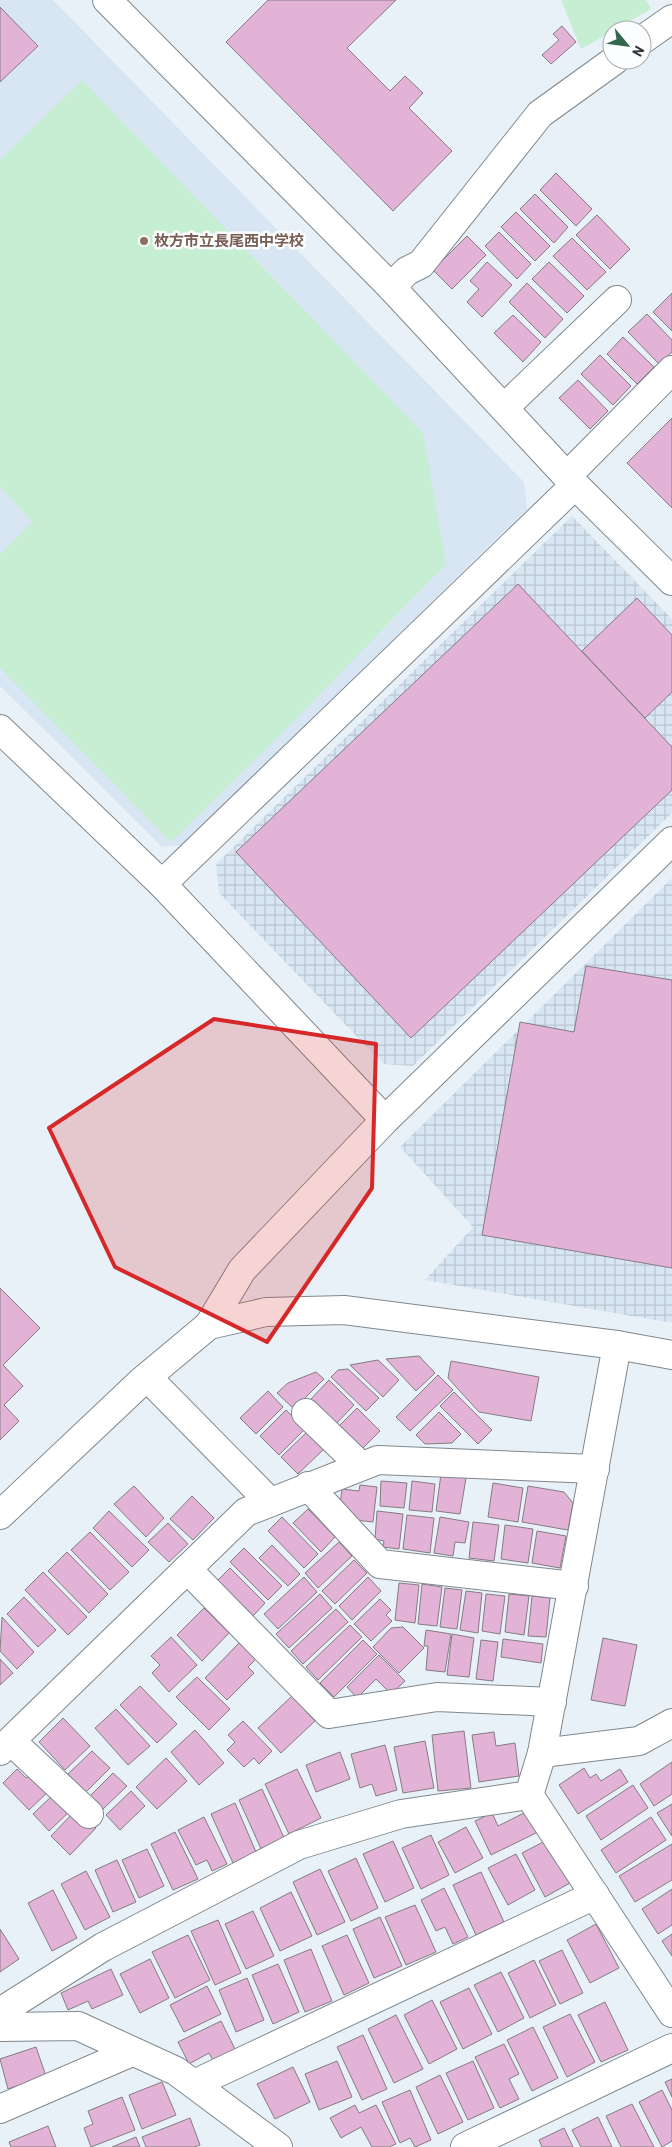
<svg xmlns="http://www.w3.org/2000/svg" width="672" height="2147" viewBox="0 0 672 2147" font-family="Barlow,'Noto Sans JP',sans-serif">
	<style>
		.built { fill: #d8e6f3 }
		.industrial { fill: url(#industrial-grid) }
		.park { fill: #c6eed2 }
		.building { fill: #e3b2d7; stroke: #857c82 }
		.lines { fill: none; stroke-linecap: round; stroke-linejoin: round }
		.minor-casing { stroke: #80888e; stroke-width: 30 }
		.minor { stroke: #fff; stroke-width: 28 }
		.marked { fill: #d62828; fill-opacity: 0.2; stroke: #d62828; stroke-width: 4; stroke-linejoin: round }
		.education-dot { fill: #8d6e63; stroke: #fbfdfe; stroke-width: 2 }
		.labels { text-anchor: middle; stroke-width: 5; stroke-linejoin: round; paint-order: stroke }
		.education-label { font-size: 15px; font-weight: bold; fill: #785e54; stroke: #fbfdfe; text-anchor: start }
	</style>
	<defs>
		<pattern id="industrial-grid" width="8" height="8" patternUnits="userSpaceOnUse" patternTransform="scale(1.25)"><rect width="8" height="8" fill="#d8e6f3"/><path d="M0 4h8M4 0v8" fill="none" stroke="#bac6d1"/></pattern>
	</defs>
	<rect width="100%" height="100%" fill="#e8f1f8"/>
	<!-- built -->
	<path class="built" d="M0,0H53L524,482L527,509L182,845L162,847L0,686Z"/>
	<!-- industrial -->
	<g class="industrial">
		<path d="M572,516L672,619V813L413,1066L383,1064L219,893L216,864Z"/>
		<path d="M672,878V1323L425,1280L473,1227L400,1147Z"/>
	</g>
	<!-- park -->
	<g class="park">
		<path d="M561,0H646L651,9L581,49Z"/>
		<path d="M82,80L423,433L446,564L285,730L171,842L0,668V554L32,522L0,486V160Z"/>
	</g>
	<!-- building -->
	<g class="building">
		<path d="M268,0H396L347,48L390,91L405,76L423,93L409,108L452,151L393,211L226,42Z"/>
		<path d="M0,7L38,46L0,82Z"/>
		<path d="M562,26L576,42L551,64L542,55L559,40L553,34Z"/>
		<path d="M556,173L592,209L576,226L540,190Z"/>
		<path d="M535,194L568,227L554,243L520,209Z"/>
		<path d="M516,212L550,246L535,261L501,227Z"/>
		<path d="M597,215L630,249L610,269L576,235Z"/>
		<path d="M499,232L531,264L517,279L485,246Z"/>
		<path d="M467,236L486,255L452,289L433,270Z"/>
		<path d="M572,238L606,272L587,290L553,256Z"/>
		<path d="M487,262L512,285L482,317L467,302L479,289L470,281Z"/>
		<path d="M549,262L584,296L567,313L532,279Z"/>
		<path d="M527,283L563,319L545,338L509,302Z"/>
		<path d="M672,293V331L653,312Z"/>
		<path d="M647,314L672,340V352L659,364L628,332Z"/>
		<path d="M513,315L541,342L523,362L494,333Z"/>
		<path d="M623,337L654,367L637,384L607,354Z"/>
		<path d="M600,355L631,386L613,405L581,374Z"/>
		<path d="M578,380L608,411L590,429L559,398Z"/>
		<path d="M672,418V508L627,463Z"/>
		<path d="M518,584L672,747V790L411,1038L236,852Z"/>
		<path d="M637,598L672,635V692L645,718L582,651Z"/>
		<path d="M586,966L672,980V1268L482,1235L520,1022L574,1032Z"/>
		<path d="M0,1288L40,1328L3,1365L23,1386L4,1405L19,1421L0,1440Z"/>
		<path d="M419,1356L435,1373L416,1391L386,1359Z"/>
		<path d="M378,1360L399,1380L383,1397L350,1365Z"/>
		<path d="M451,1361L539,1377L531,1421L479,1412L448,1378Z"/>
		<path d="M348,1369L379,1398L366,1411L331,1377L338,1370Z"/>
		<path d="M316,1372L324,1379L294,1409L277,1393L288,1383Z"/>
		<path d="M438,1375L453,1390L410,1431L396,1417Z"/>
		<path d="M329,1380L354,1405L334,1426L309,1401Z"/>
		<path d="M268,1391L283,1407L256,1434L240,1418Z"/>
		<path d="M454,1392L492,1430L478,1444L440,1406Z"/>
		<path d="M357,1408L380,1431L359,1452L336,1429Z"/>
		<path d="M286,1410L305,1429L279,1455L260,1436Z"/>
		<path d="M439,1412L461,1434L452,1443L425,1444L416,1435Z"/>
		<path d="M307,1432L324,1449L298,1474L281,1457Z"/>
		<path d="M441,1474L466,1478L460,1514L436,1511Z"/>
		<path d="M381,1481L407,1483L404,1508L380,1506Z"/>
		<path d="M412,1481L435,1484L432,1512L409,1510Z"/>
		<path d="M493,1483L523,1488L518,1522L488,1517Z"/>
		<path d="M360,1485L377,1487L373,1522L355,1520L340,1505L342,1489L359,1491Z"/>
		<path d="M134,1486L164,1518L146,1537L114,1504Z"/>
		<path d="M528,1486L564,1492L573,1503L568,1530L522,1522Z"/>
		<path d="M192,1496L214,1518L193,1540L170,1519Z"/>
		<path d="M308,1509L335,1537L321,1552L293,1523Z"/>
		<path d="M109,1511L149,1550L132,1567L93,1528Z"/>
		<path d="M377,1511L403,1514L399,1549L383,1547L384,1541L375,1539Z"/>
		<path d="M407,1515L434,1518L430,1553L403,1549Z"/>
		<path d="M282,1517L318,1554L304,1568L268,1531Z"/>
		<path d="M440,1517L469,1522L465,1543L455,1542L453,1556L434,1553Z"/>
		<path d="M473,1522L499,1525L494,1561L469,1558Z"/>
		<path d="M168,1523L188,1544L169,1562L148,1542Z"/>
		<path d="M505,1525L533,1529L528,1563L501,1559Z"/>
		<path d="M537,1531L566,1536L560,1568L532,1563Z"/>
		<path d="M90,1532L129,1572L110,1590L71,1550Z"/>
		<path d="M339,1542L352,1556L318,1588L305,1573Z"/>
		<path d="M272,1545L300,1574L288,1586L259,1558Z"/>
		<path d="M244,1548L282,1586L268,1600L230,1562Z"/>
		<path d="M67,1552L108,1594L89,1613L48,1571Z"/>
		<path d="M354,1560L367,1573L335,1604L322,1591Z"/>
		<path d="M230,1568L265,1603L253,1616L217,1581Z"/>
		<path d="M43,1572L87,1617L68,1635L25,1590Z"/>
		<path d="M304,1577L317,1592L278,1629L264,1614Z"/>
		<path d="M368,1577L381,1591L352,1620L339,1606Z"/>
		<path d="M399,1583L419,1585L415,1623L395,1620Z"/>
		<path d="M422,1584L442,1587L437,1626L418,1624Z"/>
		<path d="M445,1588L462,1590L457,1629L440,1627Z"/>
		<path d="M466,1591L482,1593L478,1633L460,1630Z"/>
		<path d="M320,1594L332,1608L289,1648L276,1634Z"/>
		<path d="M486,1594L505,1596L500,1634L482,1631Z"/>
		<path d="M509,1594L529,1596L524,1635L505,1632Z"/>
		<path d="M532,1596L550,1598L546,1637L528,1636Z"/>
		<path d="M24,1597L56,1630L38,1647L7,1614Z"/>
		<path d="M380,1599L391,1610L386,1615L392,1621L371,1641L354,1624Z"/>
		<path d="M204,1608L229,1633L202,1661L177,1635Z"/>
		<path d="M336,1609L348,1622L303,1664L291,1651Z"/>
		<path d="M2,1617L34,1652L17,1669L0,1651Z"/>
		<path d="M350,1625L362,1637L318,1680L306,1667Z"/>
		<path d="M403,1627L424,1648L399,1673L373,1647L391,1628Z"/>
		<path d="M426,1630L451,1634L445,1672L426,1670L428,1646H424Z"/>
		<path d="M452,1634L474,1638L469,1677L447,1675Z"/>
		<path d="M171,1637L197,1665L169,1692L152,1673L160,1665L151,1656Z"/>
		<path d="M603,1638L637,1645L625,1706L591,1700Z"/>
		<path d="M503,1639L543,1644L541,1663L501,1657Z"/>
		<path d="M363,1640L377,1654L334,1697L320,1683Z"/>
		<path d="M481,1640L498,1642L493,1681L476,1679Z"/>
		<path d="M239,1643L256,1659L248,1667L254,1673L227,1700L205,1678Z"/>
		<path d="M379,1655L405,1681L391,1694L376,1679L357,1698L347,1687Z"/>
		<path d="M0,1659L13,1673L0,1685Z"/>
		<path d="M197,1677L230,1709L209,1730L176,1697Z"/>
		<path d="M140,1686L177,1724L157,1743L120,1705Z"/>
		<path d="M292,1696L315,1721L281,1753L258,1728Z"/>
		<path d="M116,1709L150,1746L128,1765L95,1728Z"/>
		<path d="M63,1718L90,1746L65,1770L39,1742Z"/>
		<path d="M243,1721L272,1751L259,1764L254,1758L244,1767L227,1750L235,1742L228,1735Z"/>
		<path d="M195,1730L224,1763L199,1785L171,1752Z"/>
		<path d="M464,1731L471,1788L438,1791L432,1735Z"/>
		<path d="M494,1732L496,1746L515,1743L519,1776L479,1782L472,1735Z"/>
		<path d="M425,1741L434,1788L403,1793L394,1747Z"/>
		<path d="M385,1745L397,1790L376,1796L372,1784L360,1788L351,1754Z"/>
		<path d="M92,1751L110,1768L86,1792L68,1774Z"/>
		<path d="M340,1752L350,1779L316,1792L306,1765Z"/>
		<path d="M166,1758L187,1781L157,1809L136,1787Z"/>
		<path d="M672,1762V1794L654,1806L640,1784Z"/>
		<path d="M584,1768L590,1778L596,1774L601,1781L620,1769L628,1782L578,1814L559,1785Z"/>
		<path d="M17,1769L26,1778L35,1771L52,1788L29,1810L3,1783Z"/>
		<path d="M297,1769L321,1818L289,1834L265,1784Z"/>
		<path d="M113,1773L127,1786L102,1810L89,1797Z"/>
		<path d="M633,1785L648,1808L601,1840L586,1816Z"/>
		<path d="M262,1789L285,1840L262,1851L239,1800Z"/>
		<path d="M131,1791L145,1806L120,1830L106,1815Z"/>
		<path d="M55,1793L71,1810L49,1831L33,1814Z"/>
		<path d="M235,1803L256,1852L233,1863L211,1814Z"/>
		<path d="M672,1804V1836L657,1813Z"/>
		<path d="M528,1811L538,1832L491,1855L475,1821L492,1813L498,1826Z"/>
		<path d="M72,1814L86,1818L96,1828L70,1855L51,1836Z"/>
		<path d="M204,1817L227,1864L212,1871L207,1860L196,1865L178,1830Z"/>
		<path d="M651,1817L666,1840L616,1873L601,1850Z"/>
		<path d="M466,1827L483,1858L455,1873L438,1842Z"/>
		<path d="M175,1832L198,1879L173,1890L151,1844Z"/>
		<path d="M431,1835L449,1875L421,1889L402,1848Z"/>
		<path d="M547,1840L570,1883L545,1897L522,1853Z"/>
		<path d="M393,1841L414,1888L385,1902L363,1854Z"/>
		<path d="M672,1844V1880L635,1902L619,1876Z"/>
		<path d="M147,1849L164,1886L139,1898L122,1860Z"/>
		<path d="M516,1854L535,1890L508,1905L488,1868Z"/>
		<path d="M356,1858L378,1908L351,1921L328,1871Z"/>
		<path d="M117,1860L136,1902L113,1912L95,1870Z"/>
		<path d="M320,1869L345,1922L317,1935L293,1882Z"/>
		<path d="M86,1871L110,1917L85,1930L61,1884Z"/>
		<path d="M481,1872L504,1922L476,1935L453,1885Z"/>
		<path d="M444,1888L468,1937L453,1944L445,1927L436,1931L421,1900Z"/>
		<path d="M672,1889V1925L658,1934L642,1909Z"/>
		<path d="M53,1890L77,1938L52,1951L28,1903Z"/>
		<path d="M291,1892L312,1936L280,1951L260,1908Z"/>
		<path d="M415,1905L436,1952L406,1965L385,1917Z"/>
		<path d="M253,1911L274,1956L246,1969L225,1924Z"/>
		<path d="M380,1917L402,1966L374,1978L353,1929Z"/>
		<path d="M218,1920L241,1973L215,1985L191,1931Z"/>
		<path d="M596,1924L619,1968L590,1983L567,1940Z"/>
		<path d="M0,1929L19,1959L0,1972Z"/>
		<path d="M672,1934V1956L662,1941Z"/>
		<path d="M188,1935L210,1980L175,1998L152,1952Z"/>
		<path d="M347,1935L369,1983L344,1995L322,1946Z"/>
		<path d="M311,1949L332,2001L305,2012L284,1960Z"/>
		<path d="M562,1950L583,1993L560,2004L539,1961Z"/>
		<path d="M150,1959L169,1998L140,2013L120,1974Z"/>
		<path d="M534,1960L556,2005L530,2018L508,1973Z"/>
		<path d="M278,1964L299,2012L273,2024L252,1975Z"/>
		<path d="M111,1969L123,1995L92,2009L88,2001L68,2010L61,1993Z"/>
		<path d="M501,1972L524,2018L498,2032L474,1985Z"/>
		<path d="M247,1978L264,2020L236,2032L219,1990Z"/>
		<path d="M207,1986L221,2014L184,2032L170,2005Z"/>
		<path d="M469,1988L492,2034L463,2049L440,2002Z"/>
		<path d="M432,2000L457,2049L429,2064L404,2015Z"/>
		<path d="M605,2002L628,2050L601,2062L578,2015Z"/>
		<path d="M570,2014L595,2062L567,2077L543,2027Z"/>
		<path d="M396,2015L423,2069L394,2083L368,2029Z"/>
		<path d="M221,2021L236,2051L214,2062L209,2053L189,2064L178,2042Z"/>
		<path d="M533,2027L558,2078L532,2091L507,2040Z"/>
		<path d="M363,2035L387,2089L362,2100L337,2047Z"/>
		<path d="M504,2044L519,2074L509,2079L519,2099L500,2108L475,2057Z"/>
		<path d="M36,2047L46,2076L8,2089L0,2059Z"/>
		<path d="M337,2061L352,2097L319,2110L305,2074Z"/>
		<path d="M473,2061L494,2108L468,2120L446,2073Z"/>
		<path d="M293,2067L310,2102L275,2119L257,2084Z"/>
		<path d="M440,2075L463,2122L438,2134L416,2087Z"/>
		<path d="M672,2079V2097L665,2082Z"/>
		<path d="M162,2082L176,2115L142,2129L129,2095Z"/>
		<path d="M410,2090L431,2140L415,2147L410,2138L400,2143L382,2102Z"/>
		<path d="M662,2090L672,2110V2141L662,2147L639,2102Z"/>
		<path d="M122,2097L135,2130L91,2147L84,2128L93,2124L88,2111Z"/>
		<path d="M632,2104L654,2147H621L606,2116Z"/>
		<path d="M355,2105L359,2113L376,2105L396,2144L389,2147H372L361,2127L341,2138L330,2118Z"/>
		<path d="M598,2117L612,2147H581L572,2130Z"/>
		<path d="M190,2118L200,2145L194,2147H146L142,2137Z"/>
		<path d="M48,2126L56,2147H11L9,2142Z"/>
		<path d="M564,2128L573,2147H542L539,2140Z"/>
		<path d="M136,2137L140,2147H112Z"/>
	</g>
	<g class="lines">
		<!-- minor casing -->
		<g class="minor-casing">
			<g id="minor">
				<path d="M107,0L391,287L575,485L672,581"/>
				<path d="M642,40L672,19"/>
				<path d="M391,287L407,271L421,264L540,114L615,60"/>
				<path d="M504,408L617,300"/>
				<path d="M567,476L672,370"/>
				<path d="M0,729L162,884L385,1120"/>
				<path d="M162,884L575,485"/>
				<path d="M209,1325L266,1312L344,1310L617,1345L672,1355"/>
				<path d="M147,1377L270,1502"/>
				<path d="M306,1413L361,1466"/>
				<path d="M308,1486L380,1564L574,1586"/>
				<path d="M0,1515L142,1381L209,1325L242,1270L385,1120L672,841"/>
				<path d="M187,1569L329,1714L437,1697L552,1702"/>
				<path d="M11,1741L89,1814"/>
				<path d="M0,1751L246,1512L378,1460L595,1469"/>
				<path d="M542,1753L639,1741L672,1723"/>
				<path d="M529,1795L672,2013"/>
				<path d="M0,2012L103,1947L299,1845L401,1814L529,1795L542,1753L617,1345"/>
				<path d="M0,2027L78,2026L176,2071L278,2147"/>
				<path d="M194,2084L595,1895"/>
				<path d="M0,2109L132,2052"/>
				<path d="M465,2147L672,2048"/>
			</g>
		</g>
		<!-- minor -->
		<use href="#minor" class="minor"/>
	</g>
	<!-- marked area -->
	<path class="marked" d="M214,1019L376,1044L372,1188L267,1342L115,1267L49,1128Z"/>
	<!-- markers -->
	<circle class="education-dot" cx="144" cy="241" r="5"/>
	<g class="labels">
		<!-- education labels -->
		<g class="education-label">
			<text x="154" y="246">枚方市立長尾西中学校</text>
		</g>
	</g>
	<!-- north arrow -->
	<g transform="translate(627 45) rotate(119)"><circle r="24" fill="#fbfdfe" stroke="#aaadae"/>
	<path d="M0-4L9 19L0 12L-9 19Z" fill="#32674d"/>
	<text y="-8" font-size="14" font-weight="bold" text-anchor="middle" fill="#303436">N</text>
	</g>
</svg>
